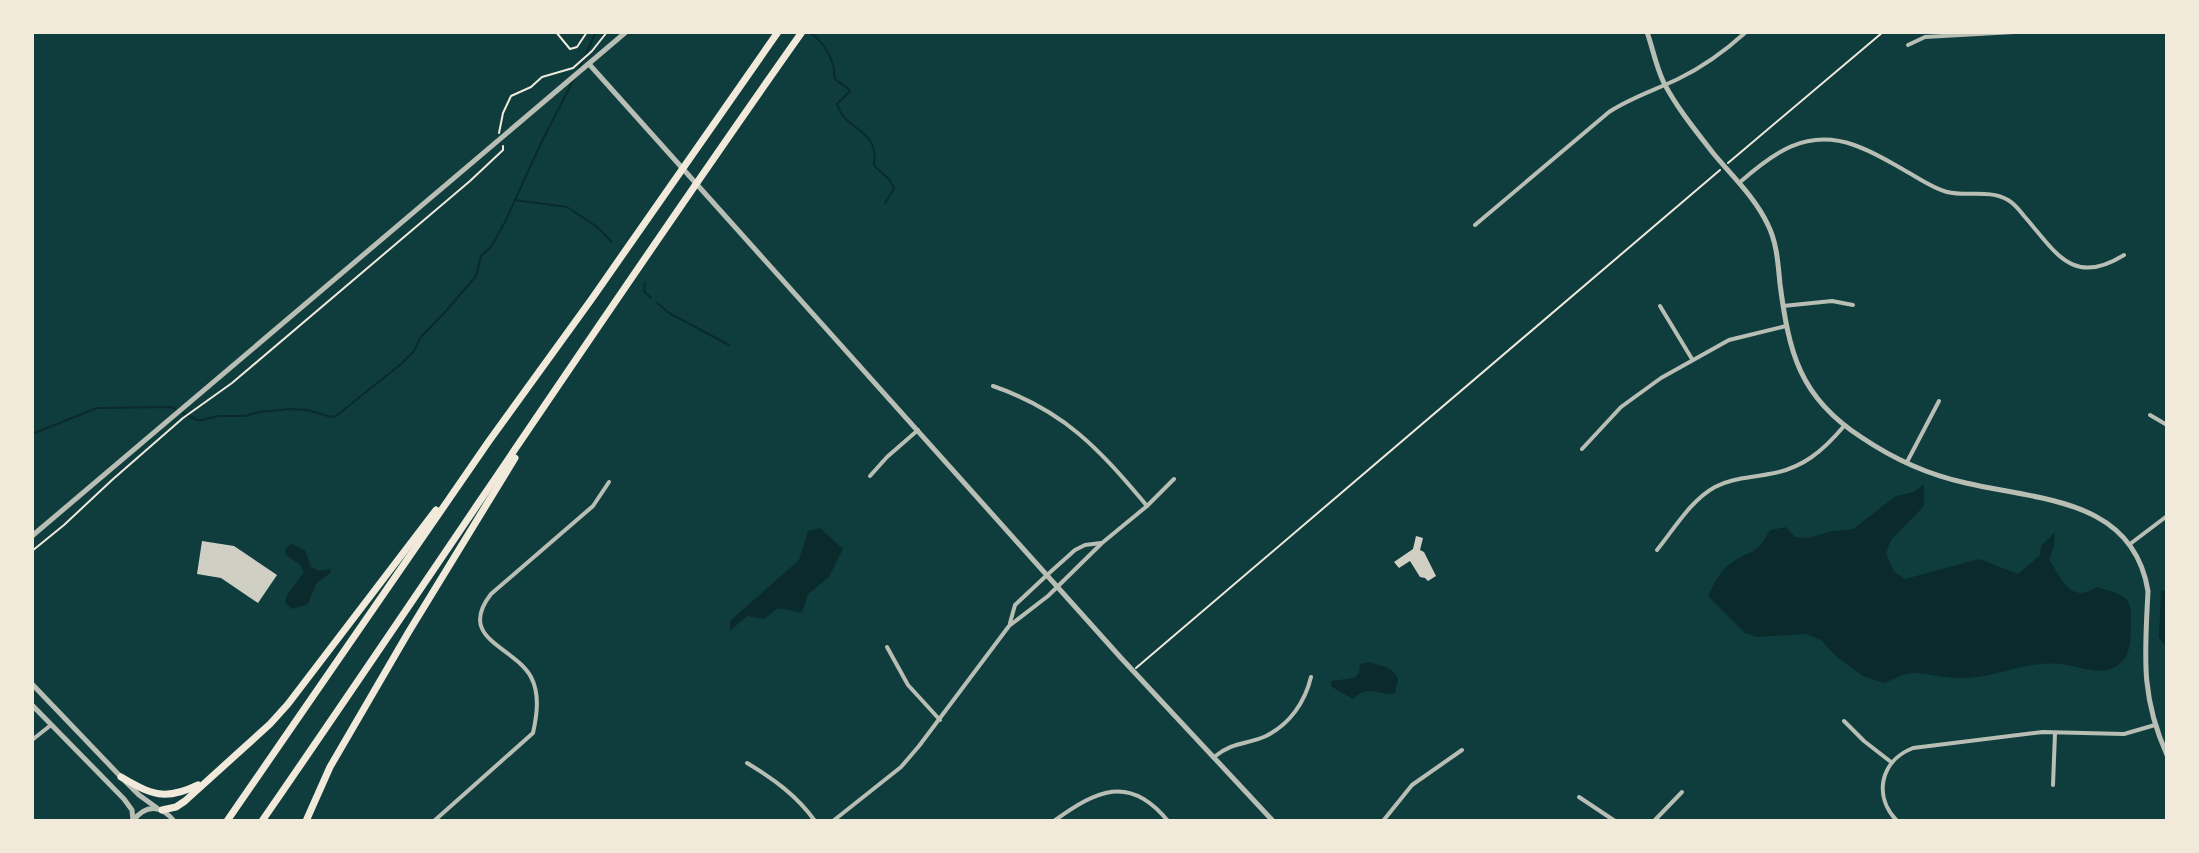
<svg xmlns="http://www.w3.org/2000/svg" width="2199" height="853" viewBox="0 0 2199 853" font-family="'Golos Text',sans-serif">
	<style>
		.water { fill: #0a2a2b }
		.lines { fill: none; stroke-linecap: round; stroke-linejoin: round }
		.stream { stroke: #0a2a2b; stroke-width: 2 }
		.building { fill: #cfcfc3 }
		.path { stroke: #f1e9da; stroke-width: 2 }
		.minor { stroke: #b8beb3; stroke-width: 4 }
		.tertiary { stroke: #b8beb3; stroke-width: 5 }
		.motorway { stroke: #f1e9da; stroke-width: 7 }
	</style>
	<rect width="100%" height="100%" fill="#0f3d3e"/>
	<!-- water -->
	<g class="water">
		<path d="M1924,484V506L1891,540L1886,553L1894,572L1905,579L1979,559L2018,574L2040,555L2041,546L2055,532L2054,546L2049,559C2061,578 2070,605 2097,587C2112,592 2132,594 2131,614C2130,631 2134,654 2118,665C2100,678 2078,665 2059,664C2026,661 1999,676 1968,678C1949,680 1931,673 1913,673C1904,673 1893,680 1884,683L1863,676L1837,657L1821,640L1806,634L1757,637L1745,633L1708,596C1714,584 1720,571 1731,563C1752,548 1755,558 1770,530L1786,527L1795,537L1809,538L1832,531L1853,529L1896,496L1914,492Z"/>
		<path d="M820,528L843,549L829,577L808,594L802,613L778,608L764,619L747,616L730,631V621L799,560L808,531Z"/>
		<path d="M292,544L305,550L311,567L319,571L330,569L331,572L316,584L308,604L292,609L285,603L287,595L304,572L300,565L285,554L286,548Z"/>
		<path d="M2167,590V649L2159,637L2161,591Z"/>
		<path d="M1370,662C1382,667 1393,666 1398,679L1395,693C1378,697 1370,683 1353,699L1332,687L1331,681L1354,678L1359,673L1360,664Z"/>
	</g>
	<g class="lines">
		<!-- stream -->
		<g class="stream">
			<path d="M810,32C821,40 829,51 833,65C835,69 833,74 835,78C838,84 845,84 850,91L837,104C845,132 880,128 874,165C881,174 891,177 894,189L885,203"/>
			<path d="M578,71L596,32"/>
			<path d="M515,200L567,207L596,226L612,242"/>
			<path d="M645,283L644,291L651,298"/>
			<path d="M657,303L669,313L729,345"/>
			<path d="M183,413L197,420H202L218,416H245L259,412L289,409L308,410L331,417L336,416L401,364L414,351L420,338L446,311L476,276L481,256L491,247L505,222L542,141L575,77"/>
			<path d="M32,434L97,408L171,407L177,410"/>
		</g>
	</g>
	<!-- building -->
	<g class="building">
		<path d="M1416,536L1423,538L1420,550L1424,552L1436,576L1428,581L1425,578L1420,577L1410,561L1399,568L1394,562L1413,549Z"/>
		<path d="M202,541L234,546L277,575L258,603L221,578L197,574Z"/>
	</g>
	<g class="lines">
		<!-- path -->
		<g class="path">
			<path d="M556,32L570,49L577,47L587,32"/>
			<path d="M499,133L503,113L511,96L531,87L542,77L573,68L592,51L607,32"/>
			<path d="M1728,163L1883,32"/>
			<path d="M32,551L64,525L112,480L183,418L232,383L470,181L503,150V146"/>
			<path d="M1136,668L1720,170"/>
		</g>
		<!-- minor -->
		<g class="minor">
			<path d="M1908,45L1925,37L2014,32"/>
			<path d="M1739,183C1773,153 1806,128 1854,145C1872,151 1888,161 1904,170C1917,177 1932,188 1947,192C1967,197 1989,189 2008,200C2015,204 2020,211 2025,217C2056,253 2073,287 2124,255"/>
			<path d="M1475,225L1609,112C1630,98 1655,90 1678,79C1703,67 1725,51 1746,32"/>
			<path d="M1660,306L1692,359"/>
			<path d="M1783,306L1832,301L1853,305"/>
			<path d="M993,386C1065,411 1099,449 1147,506"/>
			<path d="M2150,415L2167,425"/>
			<path d="M1582,449L1621,407L1661,378L1729,340L1786,326"/>
			<path d="M1907,462L1939,401"/>
			<path d="M870,476L887,457L918,430"/>
			<path d="M2130,544L2167,516"/>
			<path d="M1657,550C1674,529 1691,500 1715,487C1732,478 1750,478 1769,474C1802,469 1823,451 1844,426"/>
			<path d="M1010,623L1015,605L1047,575L1075,550L1085,545L1101,543"/>
			<path d="M887,647L908,685L940,720"/>
			<path d="M1844,721L1864,741L1891,762"/>
			<path d="M32,740L51,725"/>
			<path d="M1214,757C1234,741 1246,745 1266,736C1290,724 1305,702 1311,677"/>
			<path d="M747,763C774,779 797,796 815,821"/>
			<path d="M2053,785L2055,733"/>
			<path d="M1579,797L1615,821"/>
			<path d="M434,821L533,733C537,715 540,694 531,677C514,646 456,639 491,594L593,506L609,482"/>
			<path d="M833,821L901,767L919,746L1009,626L1048,596L1102,543L1147,506L1174,479"/>
			<path d="M1054,821C1096,791 1129,773 1168,821"/>
			<path d="M1383,821L1412,785L1462,750"/>
			<path d="M1654,821L1682,792"/>
			<path d="M1897,821C1873,796 1880,761 1913,748L2043,732L2124,734L2155,725"/>
		</g>
		<!-- tertiary -->
		<g class="tertiary">
			<path d="M1647,32C1653,49 1656,67 1664,83C1677,108 1696,131 1713,153C1732,176 1755,197 1768,225C1777,243 1778,264 1780,284C1789,352 1799,397 1861,437C1892,458 1929,475 1966,483C2038,500 2133,498 2148,591C2145,654 2140,695 2167,755"/>
			<path d="M589,64L1122,659L1273,821"/>
			<path d="M32,536L626,32"/>
			<path d="M32,684L121,777L139,795L157,808"/>
			<path d="M32,705L124,799L132,810L133,821"/>
			<path d="M133,821C146,804 161,805 174,821"/>
		</g>
		<!-- motorway -->
		<g class="motorway">
			<path d="M121,777C152,795 165,801 198,785"/>
			<path d="M162,810L176,807L185,801L270,724L288,704L436,510"/>
			<path d="M227,821L489,441L591,300L778,32"/>
			<path d="M262,821C443,559 618,292 802,32"/>
			<path d="M306,821L330,767L408,633L515,458"/>
		</g>
	</g>
	<!-- border -->
	<rect width="2199" height="853" fill="none" stroke="#f1e9da" stroke-width="68"/>
</svg>
